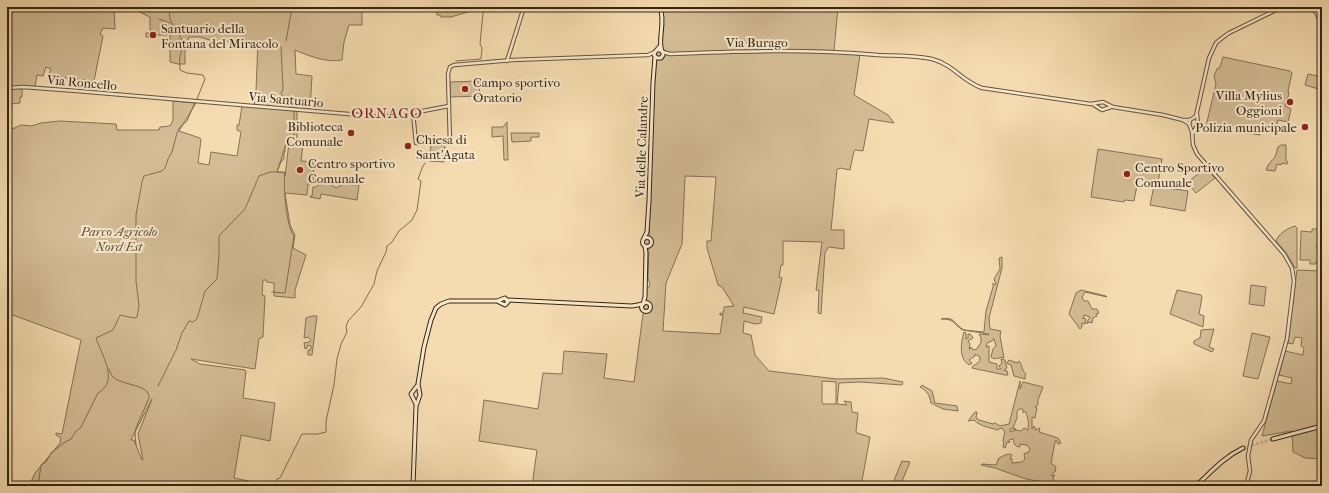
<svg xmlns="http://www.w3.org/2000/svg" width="1329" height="493" viewBox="0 0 1329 493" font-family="'IM FELL French Canon',serif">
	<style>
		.green { fill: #d4bd96; stroke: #847256; fill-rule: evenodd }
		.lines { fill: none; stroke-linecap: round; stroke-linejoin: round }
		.stream { stroke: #806e52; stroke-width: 1 }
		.secondary-tunnel { stroke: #ceb891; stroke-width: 3; stroke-dasharray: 3 1.5; stroke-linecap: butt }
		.tertiary-casing { stroke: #64543c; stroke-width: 4.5 }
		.secondary-casing { stroke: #342615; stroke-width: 5 }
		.tertiary { stroke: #f8e8cc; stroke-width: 2.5 }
		.secondary { stroke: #f8e8cc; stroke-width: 3 }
		.poi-dot { fill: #8f2418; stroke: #f8e8cc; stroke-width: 1.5 }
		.labels { text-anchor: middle; stroke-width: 4; stroke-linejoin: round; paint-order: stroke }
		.poi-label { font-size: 13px; fill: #342615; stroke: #f8e8cc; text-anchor: start }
		.street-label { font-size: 13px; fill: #342615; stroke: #f8e8cc }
		.park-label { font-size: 13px; font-style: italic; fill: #5c4c35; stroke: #f8e8cc }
		.quarter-label { font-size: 15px; letter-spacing: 1px; fill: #7a1f14; stroke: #f8e8cc }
	</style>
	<rect width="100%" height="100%" fill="#f5dcb0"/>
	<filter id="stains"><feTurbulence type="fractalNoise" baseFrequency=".005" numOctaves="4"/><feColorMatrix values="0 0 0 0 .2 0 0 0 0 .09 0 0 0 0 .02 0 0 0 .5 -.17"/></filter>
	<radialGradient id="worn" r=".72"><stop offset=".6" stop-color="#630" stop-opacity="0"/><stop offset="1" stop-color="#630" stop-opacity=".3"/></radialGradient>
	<!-- green -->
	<g class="green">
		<path d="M7,7H114L115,29L103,28L100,34L103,36L94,81L48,76L51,69L46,67L43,76L37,75L35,87L22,86V97H20V103L11,104L9,129L15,128L21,125L31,126L41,123L60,121L116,124L117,130H159L160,127L170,126L173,120V101L196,103L179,131L200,138L201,140L198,163L209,165L211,152L237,156L241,132L237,130V125H239L242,106L254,107L256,91L258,42L251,41H213L200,37H189L185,51V64H178L170,62V31L168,30L167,35H156V37H146V33H150L151,31L150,29V17L129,7H362V25H349L344,42L342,60C327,63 309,56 295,50L296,74L312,76L310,109L294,108V111H297V138L293,137L285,147V152L284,153V159L281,162L277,172H284L285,176L289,143L303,145L301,161L313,162L314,177L313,184H308L307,195L285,193L290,225L295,235L293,248L306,255L295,290V298L274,296V283L267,282L266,280H263L262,295L265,296L263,337L259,339L255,369L191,359L200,364L245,370V371H246L243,398L275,403L270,441L241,435L234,478L253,482V485H255V486H29L35,473L60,443L61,438L56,435V433L62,434L81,340L7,313ZM152,399L138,434L143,460H142L134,440H131Z"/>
		<path d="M437,7H492V10L471,11L451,17H441L440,15H437Z"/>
		<path d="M663,7H838L834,51L860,55L854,95L888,115L894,123L869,119L863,151L855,150L854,151L850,170L840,168L839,169H837L831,230H844V249L829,247L825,252L821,314L818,313L819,290H816L822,242L783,241V265H781L779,277L782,278L774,314L744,307L743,313L762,317L761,323L755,324L744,321L743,333L751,335L755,355L769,371L837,379L883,378L903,382L902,385L860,382L839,383L837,404L847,405L844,401L851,402L852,412L858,413L856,431L857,433L870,437L861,486H532L537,450L479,441L484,400L538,409L543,373L562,374L564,351L607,354L604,378L634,382L643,314L646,311L643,309V306L646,289L649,287L650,283L648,279L649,245H645L644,242L645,239H649L655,67L657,58L656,53L659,51L663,31ZM685,176L716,177L711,241H707V248L718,285L722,287L734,306L724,307V311H723V314L720,313V315H723L720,334L663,331L666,283L682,244ZM822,381L836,382V404H823L822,402Z"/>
		<path d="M1223,57L1290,71L1292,73L1288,91L1289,94L1285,106L1291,109L1288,122L1278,120L1276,128L1262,125L1260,135L1206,126L1216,84L1214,76L1217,69L1220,67Z"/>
		<path d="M1308,74L1322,77V90L1305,85Z"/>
		<path d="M479,81L480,96L450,97V82Z"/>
		<path d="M507,122L508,160H504L503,136L492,137V127H503Z"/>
		<path d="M511,133H539V137H531V141L512,142Z"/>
		<path d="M431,145H445L444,162L429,161Z"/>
		<path d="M1281,145H1286V161L1288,162L1287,164L1282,163L1281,165L1277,164L1275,171L1266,170L1268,165L1275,157L1278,147Z"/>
		<path d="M1098,149L1162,159L1158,183L1138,180L1134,201L1125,200L1124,202L1091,197Z"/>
		<path d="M1206,167L1215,178L1196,193L1187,183Z"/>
		<path d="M330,184L336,188L343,184L359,185L357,200L321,194L320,199L310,197V196H312L313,187H316L318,185Z"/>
		<path d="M1154,186L1188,191L1185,211L1150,205Z"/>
		<path d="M1295,226L1297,228V268H1295L1287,254L1276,241C1278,234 1288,228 1295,226Z"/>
		<path d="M1312,229H1318V232H1321V243L1317,244V249H1320L1319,261H1316V264H1310V260H1300L1301,231L1312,232Z"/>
		<path d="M1002,257V268L989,318L990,329L1001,331L1000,336L1004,358C1000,356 995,361 991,357L993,349L996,346L994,339H993L992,341L987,343L986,347L989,346V362L997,364V369H1001L999,366L1002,363L1001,359L1005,360L1007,368L1004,370L1007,371L1008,375H1005L972,368L973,366C977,363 980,363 980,357L975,354V356L969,360L972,363L970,365C958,360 961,342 964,332L966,333V339L968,338V334H970L972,336L973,338L968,341L970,344L969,349H970L971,347L973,350L977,349L981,342V337L979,335L980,334L989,335V334L963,330C952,324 956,319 941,319C956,316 954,325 964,330L984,332L986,311L993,287V283L995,285L996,284L994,279L1000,269L999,258Z"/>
		<path d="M1297,270L1322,271V459L1305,458L1293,452L1292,431L1262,436L1277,381L1291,384L1292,378L1279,375L1285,351L1303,355L1304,348L1301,346L1302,338L1295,337L1293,344L1288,343Z"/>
		<path d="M1251,285L1266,287L1264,306L1249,304Z"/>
		<path d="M1081,290L1106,296L1107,297L1085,292L1082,297L1084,301H1088L1092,309H1097L1099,313L1096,314L1097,316L1093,318L1092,323L1089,322L1087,324V322L1090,317L1084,315L1083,319L1084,318L1086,319L1085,324L1082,323V327L1080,329L1069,314L1076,293Z"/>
		<path d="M1177,290L1201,295L1202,297L1199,314L1204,316L1203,327L1170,314Z"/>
		<path d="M312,316H317L312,355H308V350H311V346L308,345L307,348L305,349L304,343L309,342L311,340L308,337L304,338L306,318Z"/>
		<path d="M1214,329L1209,347L1214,349L1212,352L1194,344V341L1200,338L1201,330Z"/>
		<path d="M1252,333L1270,337L1258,379L1243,376Z"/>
		<path d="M1009,360L1017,363L1019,361C1023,365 1021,370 1026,374L1025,376V379L1014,376L1011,365L1007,363Z"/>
		<path d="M1020,381V389L1023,382L1043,387L1038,400V405L1035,407L1037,408L1035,418L1032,417V429L1034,426L1035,427V430L1040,428L1039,432L1058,438L1061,443L1058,444L1056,440L1055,442L1051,463L1056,467L1055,472L1051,475L1052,476L1055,475L1053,478L1055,482L1050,484L1046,482L1045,486H1044V483L1043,482L1026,479L995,468L981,465L982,464L996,465L999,458L1005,455L1010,454L1012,455L1010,459H1012V463L1022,462L1025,459L1024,455L1025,453H1028L1030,449L1027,445L1020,444V447C1014,447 1014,442 1013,438L1011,440L1010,439L1009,443L1008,441L1007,442L1005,448L1003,447L1004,442L1003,441L1005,431L1001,428L997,430C989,427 981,427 974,420L968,421L975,412H977L976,418L979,420L993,424L995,423L1000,426L1009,424ZM1019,409H1023V413L1025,411C1028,417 1029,423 1028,430L1024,428L1021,431L1016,430L1010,432V429H1016L1013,428L1017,418V412Z"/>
		<path d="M922,385L932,391L935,403L957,406L958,411L943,409L931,403C930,396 927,390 920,387Z"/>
		<path d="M902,461L910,462L900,486H893L895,478Z"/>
	</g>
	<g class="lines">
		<!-- stream -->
		<g class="stream">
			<path d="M172,7C163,20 180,30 182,42C183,47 181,52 180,57C179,61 180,66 180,70L187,73L203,75L205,79L197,99"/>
			<path d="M159,19L170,23"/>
			<path d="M7,23H11"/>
			<path d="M286,41L291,13L294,7"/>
			<path d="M281,47L283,89L281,94L291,107"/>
			<path d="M456,61L481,59L482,48L480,44L483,13L487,7"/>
			<path d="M272,292L285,293L294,236C286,226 283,185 285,173L277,172"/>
			<path d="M109,369C110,372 111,375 113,377C123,386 150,384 149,398L136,428L135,433L136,445"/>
			<path d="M158,386L176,350L182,333L189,321L193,322L197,319L205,291L217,279L219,256V236L245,209L259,176L270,172H277L288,138L294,137V111"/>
			<path d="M38,486L41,465L46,462L51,453L65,442L71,439L76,431L81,427L98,393C120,381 101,354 96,338L113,330L120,315L134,318L137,317L139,306L136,281V215L142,182L144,176L162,171L165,168L168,159L172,152L177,133L180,127L187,121L195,102"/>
			<path d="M274,486L277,479L280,478L302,434H318L326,432V421L334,385L337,359L341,344L347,332L346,327L348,321L361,307L374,284L377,271L386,252L387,246L392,242L399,231L412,220L417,210L421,181L418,179L423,166L425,163"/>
		</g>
		<!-- secondary-tunnel -->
		<path class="secondary-tunnel" d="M1243,448L1273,439"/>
		<!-- tertiary casing -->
		<g class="tertiary-casing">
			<g id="tertiary">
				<path d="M1312,7L1317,14L1322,26"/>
				<path d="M663,52L670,54C739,51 809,49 878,55C896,56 915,55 932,59C954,65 963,82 982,88L1091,104L1103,102L1113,107L1163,115L1183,120L1189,124"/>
				<path d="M507,61L524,7"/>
				<path d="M7,88L23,87L77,91L360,115L369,117L402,115L449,106"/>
				<path d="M1094,105L1102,110L1111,107"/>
				<path d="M413,113L416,143H450L448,74L450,67L454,65L512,60L648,55L655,52"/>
				<path d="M1184,120H1190L1196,116L1209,58L1216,43L1222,38L1229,33L1282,7"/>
				<path d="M1190,120L1189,124L1192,132L1193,145L1197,154L1284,254L1292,268L1294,281L1287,339L1264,421L1251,440L1248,456L1250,471L1246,486"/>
				<path d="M1193,133L1198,124L1197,114"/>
			</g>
		</g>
		<!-- secondary casing -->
		<g class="secondary-casing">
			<g id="secondary">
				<path d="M660,7C666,24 657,39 662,51"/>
				<path d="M657,50H660L663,52V55L661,58H657L654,55L655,52L660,46"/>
				<circle cx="647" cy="242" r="4.5"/>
				<path d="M644,238L647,232L649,201L653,82L655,57"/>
				<path d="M507,300L632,306L643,304"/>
				<circle cx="646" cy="307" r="4.5"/>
				<path d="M643,304L645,297L646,253L645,246"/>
				<path d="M416,404L411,394L417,386"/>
				<path d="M1273,439L1322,426"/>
				<path d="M413,486L416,406L420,395L418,384L424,347L431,320L436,308L441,304L449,301H497L505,298L508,302L505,305L497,301"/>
				<path d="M1196,486C1211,472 1224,457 1243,448"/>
			</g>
		</g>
		<!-- tertiary -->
		<use href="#tertiary" class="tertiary"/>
		<!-- secondary -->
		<use href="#secondary" class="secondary"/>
	</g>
	<!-- markers -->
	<g class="poi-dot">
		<circle cx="153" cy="35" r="4"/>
		<circle cx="465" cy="89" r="4"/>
		<circle cx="1290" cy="102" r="4"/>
		<circle cx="1305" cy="127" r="4"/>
		<circle cx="351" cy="133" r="4"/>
		<circle cx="408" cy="146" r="4"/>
		<circle cx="300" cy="170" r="4"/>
		<circle cx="1127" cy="174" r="4"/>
	</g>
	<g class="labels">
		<!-- poi labels -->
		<g class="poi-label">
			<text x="161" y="33">Santuario della<tspan x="161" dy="15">Fontana del Miracolo</tspan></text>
			<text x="473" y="87">Campo sportivo<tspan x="473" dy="15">Oratorio</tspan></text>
			<text x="1282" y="100" text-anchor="end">Villa Mylius<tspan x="1282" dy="15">Oggioni</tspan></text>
			<text x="343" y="131" text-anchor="end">Biblioteca<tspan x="343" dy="15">Comunale</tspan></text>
			<text x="1297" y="132" text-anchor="end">Polizia municipale</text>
			<text x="416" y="144">Chiesa di<tspan x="416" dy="15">Sant'Agata</tspan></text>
			<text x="308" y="168">Centro sportivo<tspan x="308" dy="15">Comunale</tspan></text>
			<text x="1135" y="172">Centro Sportivo<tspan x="1135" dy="15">Comunale</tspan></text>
		</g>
		<!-- street labels -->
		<g class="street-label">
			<text x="757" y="47">Via Burago</text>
			<text transform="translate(82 82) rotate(5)" y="5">Via Roncello</text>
			<text transform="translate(286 99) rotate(5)" y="5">Via Santuario</text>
			<text transform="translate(641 147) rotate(-88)" y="5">Via delle Calandre</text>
		</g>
		<!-- park labels -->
		<g class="park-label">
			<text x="119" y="236">Parco Agricolo<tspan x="119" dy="15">Nord Est</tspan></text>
		</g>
		<!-- quarter labels -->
		<g class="quarter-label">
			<text x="387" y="118">ORNAGO</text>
		</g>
	</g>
	<!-- margin -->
	<rect width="1329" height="493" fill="none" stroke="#f5dcb0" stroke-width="24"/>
	<rect x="8" y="8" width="1313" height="477" fill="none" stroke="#342615" stroke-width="2"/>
	<rect x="12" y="12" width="1305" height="469" fill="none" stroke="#342615"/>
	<rect width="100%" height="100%" filter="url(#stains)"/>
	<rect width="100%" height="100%" fill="url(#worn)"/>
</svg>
